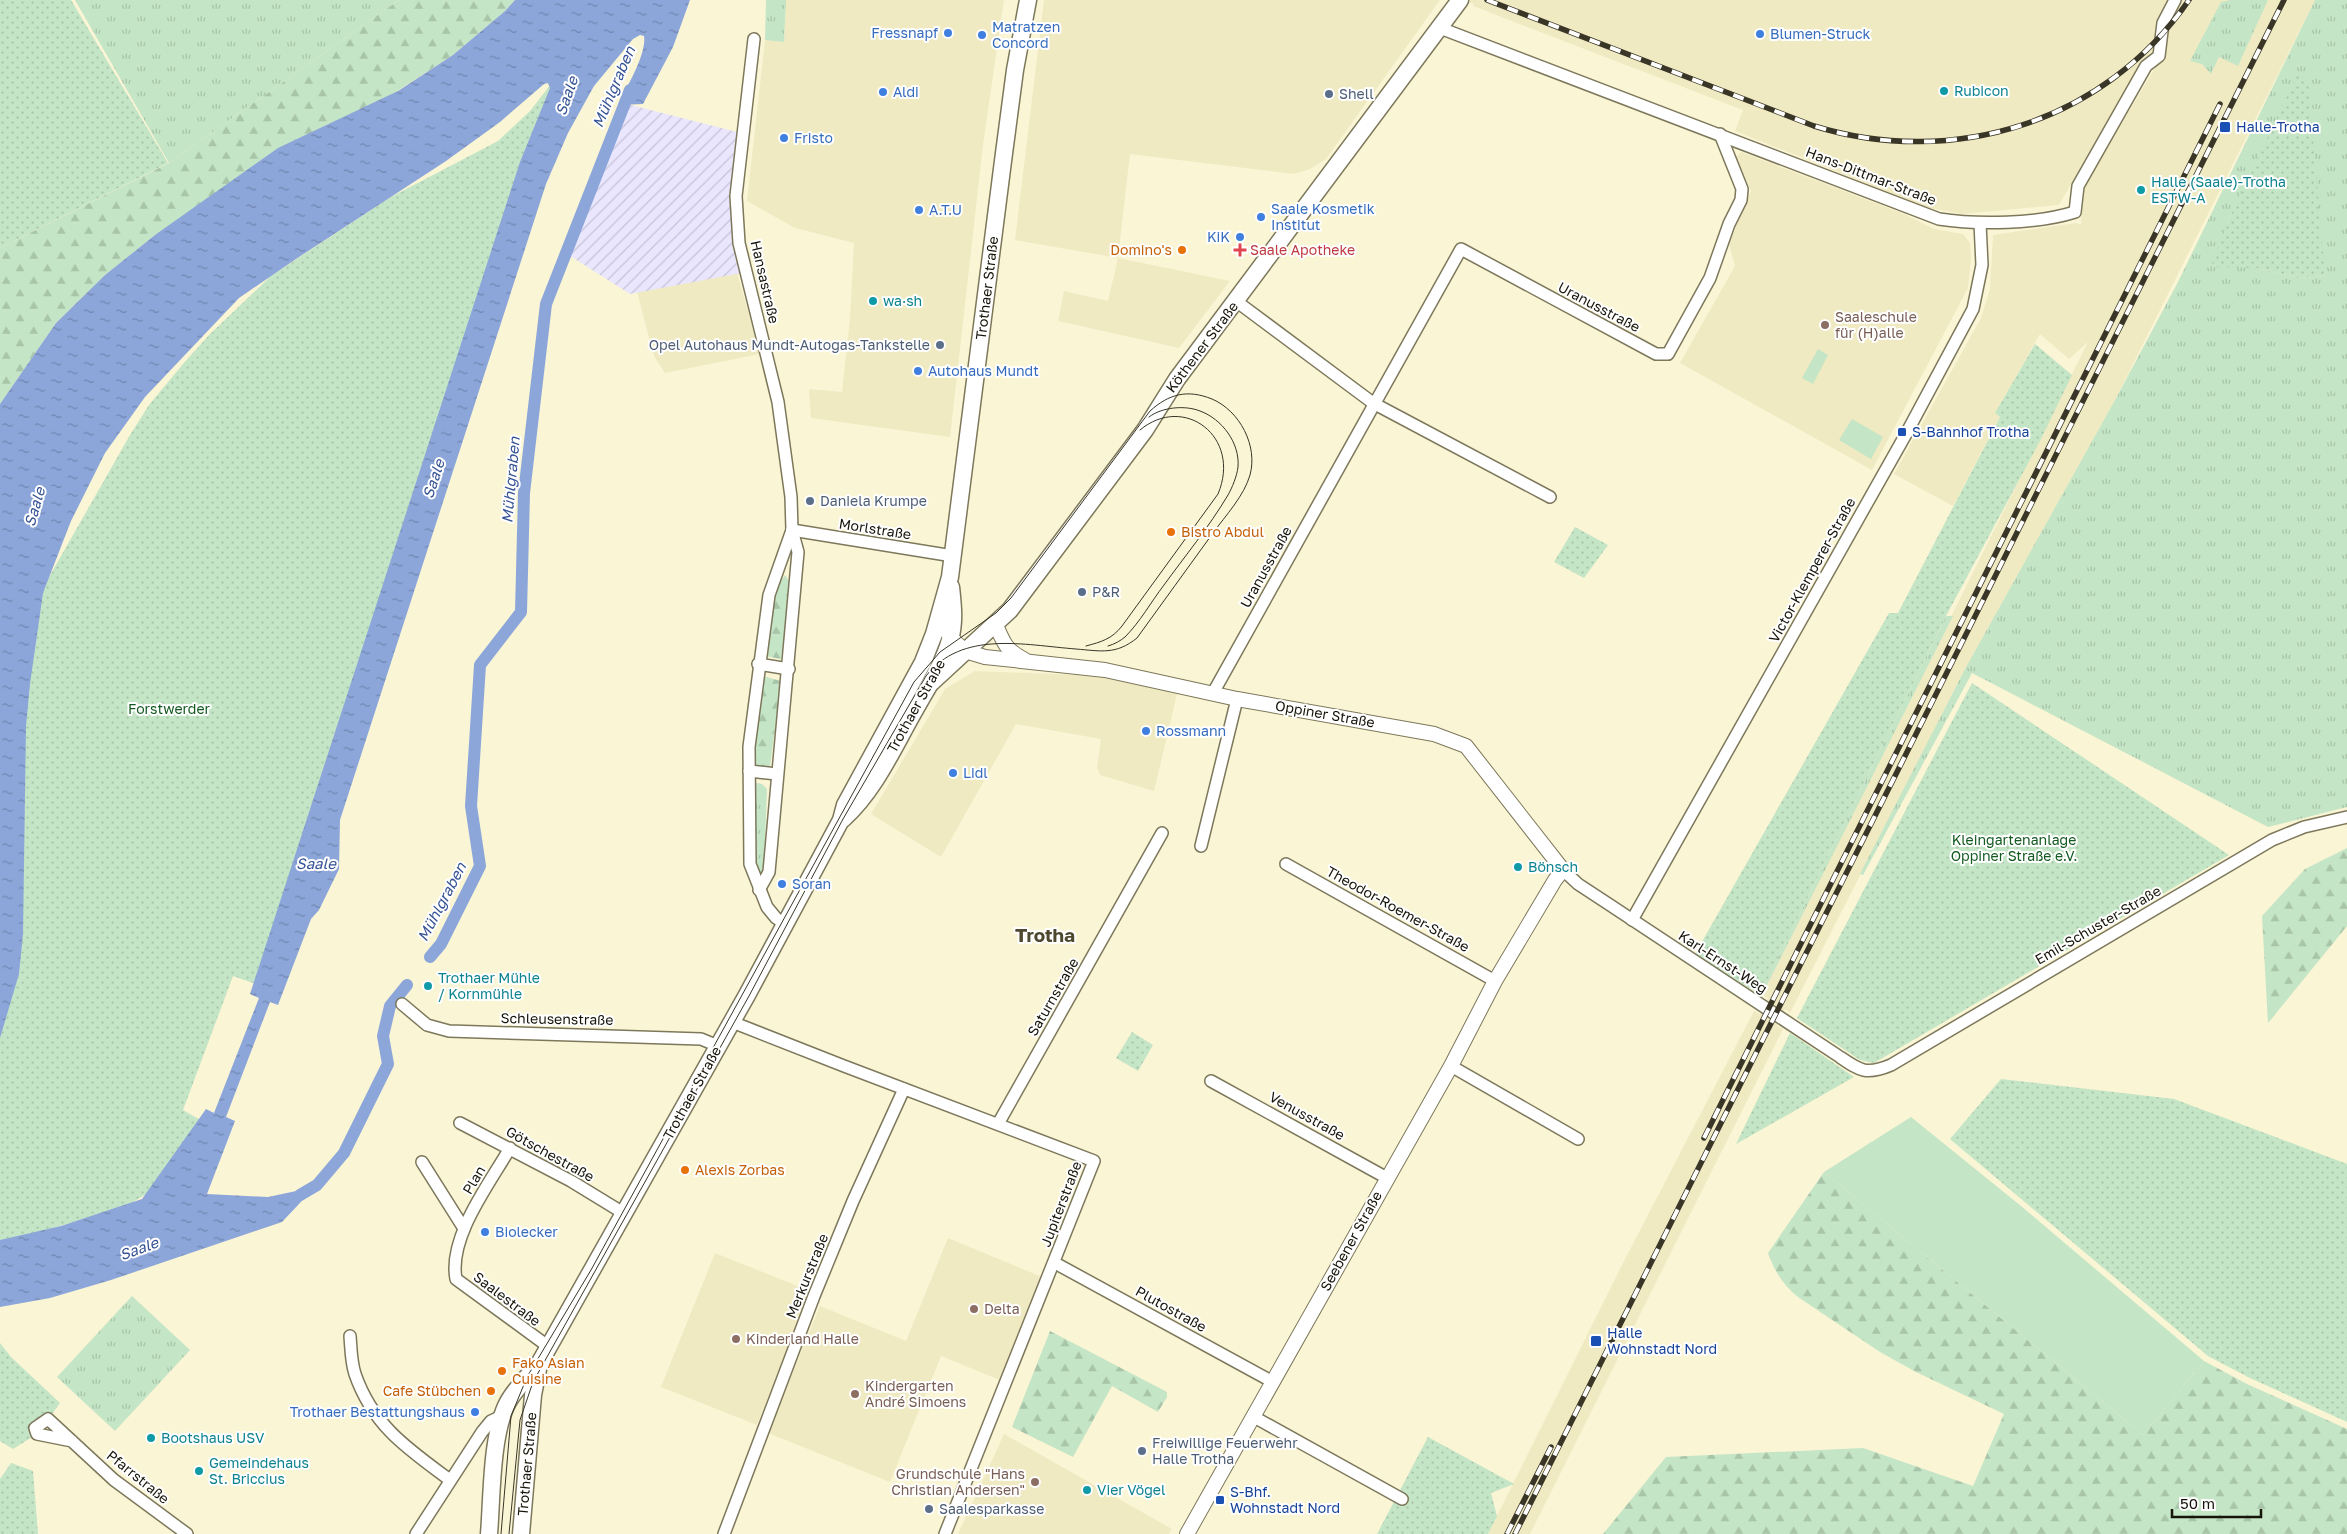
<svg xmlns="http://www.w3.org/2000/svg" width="2347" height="1534" viewBox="0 0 2347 1534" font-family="'Golos Text',sans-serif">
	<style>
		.built { fill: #f0eac2 }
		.industrial { fill: url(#industrial-furrows) }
		.grass { fill: url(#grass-tufts); fill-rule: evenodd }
		.forest { fill: url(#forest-firs) }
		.park { fill: url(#park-dots) }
		.pitch { fill: #c4e5c6 }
		.water { fill: url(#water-ripples) }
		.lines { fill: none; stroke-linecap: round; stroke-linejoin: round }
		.canal { stroke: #8ca6da; stroke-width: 12 }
		.minor-casing { stroke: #7d785b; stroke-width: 14 }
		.tertiary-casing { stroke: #7d785b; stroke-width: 16 }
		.secondary-casing { stroke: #7d785b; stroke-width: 19 }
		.minor { stroke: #fff; stroke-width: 11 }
		.tertiary { stroke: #fff; stroke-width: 14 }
		.secondary { stroke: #fff; stroke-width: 16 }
		.tram { stroke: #393628; stroke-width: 1 }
		.rail-casing { stroke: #393628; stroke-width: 5.5 }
		.rail { stroke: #fff; stroke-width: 4; stroke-dasharray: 11; stroke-linecap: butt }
		.shop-dot { fill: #3f7fe0; stroke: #fff; stroke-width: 2 }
		.culture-dot { fill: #0f9aa8; stroke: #fff; stroke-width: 2 }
		.service-dot { fill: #5c6f8a; stroke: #fff; stroke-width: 2 }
		.transit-dot { fill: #1a4fb4; stroke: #fff; stroke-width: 2 }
		.food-dot { fill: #e8710a; stroke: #fff; stroke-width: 2 }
		.health-dot { fill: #e0444e; stroke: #fff; stroke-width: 2 }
		.education-dot { fill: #8d6e63; stroke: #fff; stroke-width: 2 }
		.labels { text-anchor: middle; stroke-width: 4; stroke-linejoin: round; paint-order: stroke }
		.shop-label { font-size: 14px; fill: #366cbe; stroke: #fff; text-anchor: start }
		.culture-label { font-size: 14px; fill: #0d838f; stroke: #fff; text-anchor: start }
		.service-label { font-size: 14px; fill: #4e5e75; stroke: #fff; text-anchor: start }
		.transit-label { font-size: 14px; fill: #164399; stroke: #fff; text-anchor: start }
		.street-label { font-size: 14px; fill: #17150a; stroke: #fff }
		.food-label { font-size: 14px; fill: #c56008; stroke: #fff; text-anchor: start }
		.health-label { font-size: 14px; fill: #be3a42; stroke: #fff; text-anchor: start }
		.education-label { font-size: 14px; fill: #785e54; stroke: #fff; text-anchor: start }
		.park-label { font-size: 14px; fill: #135a21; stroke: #fff }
		.water-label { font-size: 15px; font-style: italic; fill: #355394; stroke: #fff }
		.district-label { font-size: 19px; font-weight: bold; fill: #4e492e; stroke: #fff }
	</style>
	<defs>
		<pattern id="industrial-furrows" width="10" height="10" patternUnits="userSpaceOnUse" patternTransform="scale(1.25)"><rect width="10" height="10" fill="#e9e6fd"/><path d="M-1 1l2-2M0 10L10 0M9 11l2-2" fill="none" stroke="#c7c4d8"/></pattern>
		<pattern id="grass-tufts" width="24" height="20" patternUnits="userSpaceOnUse" patternTransform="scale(1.25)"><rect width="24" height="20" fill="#c4e5c6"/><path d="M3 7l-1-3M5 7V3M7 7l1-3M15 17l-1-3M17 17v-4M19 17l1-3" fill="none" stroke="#a8c4a9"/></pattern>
		<pattern id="forest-firs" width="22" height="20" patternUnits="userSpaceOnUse" patternTransform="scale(1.25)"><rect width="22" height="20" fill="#c4e5c6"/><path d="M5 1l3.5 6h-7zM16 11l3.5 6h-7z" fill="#a8c4a9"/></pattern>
		<pattern id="park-dots" width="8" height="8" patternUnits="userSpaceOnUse" patternTransform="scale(1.25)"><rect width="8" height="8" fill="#c4e5c6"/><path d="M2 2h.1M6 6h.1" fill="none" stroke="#a8c4a9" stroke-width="1.8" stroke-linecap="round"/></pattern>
		<pattern id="water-ripples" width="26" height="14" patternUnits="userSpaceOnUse" patternTransform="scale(1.25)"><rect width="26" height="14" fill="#8ca6da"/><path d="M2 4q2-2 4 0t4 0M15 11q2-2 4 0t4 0" fill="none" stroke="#7186af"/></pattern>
	</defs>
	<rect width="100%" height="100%" fill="#faf5d5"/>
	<!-- built -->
	<g class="built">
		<path d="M786,0H1004L983,145L950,437L811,418L809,391L810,389L842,392L850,318L854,243L795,228L747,201L765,40L784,42Z"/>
		<path d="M1044,0H1440L1326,159L1310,169L1294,174L1130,154L1118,258L1230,281L1179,348L1058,321L1064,291L1108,301L1118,258L1015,240Z"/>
		<path d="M1455,0H2315L2115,400L1965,669L1790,1013L1785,1009L1777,1025L1783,1029L1530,1534H1488L1623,1263L1754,1011L1760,1014L1768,998L1762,995L2088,342L2069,359L2040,334L1995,413L2000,416L1953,506L1894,474L1981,318L1990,289L1993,235L2076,223L2081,225L2083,188L2165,51L2137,69L2059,205L1962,214L1926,207L1735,131L1743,110L1473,6L1474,4Z"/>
		<path d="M1741,152L1904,214L1934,229L1963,234L1970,243L1971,259L1968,288L1872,470L1680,363L1735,266L1729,244L1751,191L1736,157Z"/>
		<path d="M737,273L760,354L665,373L654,356L637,292Z"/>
		<path d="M975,671L1105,676L1177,694L1154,791L1100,775L1097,768L1101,739L1016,724L941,857L871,814L945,689Z"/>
		<path d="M948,1238L1042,1277L1000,1380L941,1356L890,1482L768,1433L820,1306L906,1341Z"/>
		<path d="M715,1253L810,1291L757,1425L661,1387Z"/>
		<path d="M1004,1434L1172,1529L1169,1534H958Z"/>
	</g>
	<!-- industrial -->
	<path class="industrial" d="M627,104L737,132L736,196L747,272L630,294L567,254Z"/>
	<!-- grass -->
	<g class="grass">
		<path d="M75,0H399L169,163Z"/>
		<path d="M766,0H786L784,42L765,40Z"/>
		<path d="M2231,0H2268L2238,66L2219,57L2211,74L2202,64L2190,61L2221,2Z"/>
		<path d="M2315,0H2347V807L2268,827L1972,673L1863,875L1860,874L1965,669L2115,400L2178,282ZM2298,75L2325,276L2300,278L2257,268L2227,223Z"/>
		<path d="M1946,616H1953L1762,995H1760Z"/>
		<path d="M756,783L762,784L767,789L764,868L761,878L755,867L752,790Z"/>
		<path d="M132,1296L190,1350L115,1431L57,1377Z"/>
	</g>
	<!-- forest -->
	<g class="forest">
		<path d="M399,0H515L505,11L453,55L394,93L155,235L105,275L56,323L0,404V248L169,163Z"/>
		<path d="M785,575L791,584L781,659L765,656L777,587Z"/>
		<path d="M763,676L781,681L770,767H754V743Z"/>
		<path d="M2347,848V926L2268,1023L2262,916L2305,869Z"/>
		<path d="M1824,1172L2143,1435L2204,1361L2247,1384L2347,1429V1534H1603L1666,1457L1863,1448L1973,1486L2004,1414L1916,1372L1880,1352L1798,1297C1783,1285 1775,1272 1768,1253Z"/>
		<path d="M1050,1331L1167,1392V1397L1158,1412L1112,1386L1073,1457L1012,1427Z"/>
	</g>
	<!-- park -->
	<g class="park">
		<path d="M0,0H71L168,163L0,248Z"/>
		<path d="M565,66L256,980L253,983L233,976L183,1110L207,1124L145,1195L126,1206L0,1244V663L130,435L149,405L183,364L209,335L271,276L391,197L498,141L530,111Z"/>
		<path d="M2297,75L2308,79L2325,276L2300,278L2257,268L2211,267L2227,223Z"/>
		<path d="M2035,344L2072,375L2040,441L1946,616L1760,995L1695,954L1889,613H1898L2000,417L1995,413Z"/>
		<path d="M1575,527L1608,545L1584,578L1554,562Z"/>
		<path d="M1972,683L2229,855L1874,1063L1860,1060L1797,1018Z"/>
		<path d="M1132,1032L1153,1045L1138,1071L1116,1058Z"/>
		<path d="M1790,1033L1854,1077L1736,1144Z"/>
		<path d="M2001,1079L2174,1099L2347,1164V1422L2250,1378L2208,1356L1950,1139Z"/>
		<path d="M0,1343L11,1357L60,1403L37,1434L13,1449L0,1441Z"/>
		<path d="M1428,1437L1514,1484L1491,1493L1497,1516L1488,1534H1377Z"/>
		<path d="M11,1463L33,1471L38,1534H0V1479Z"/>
	</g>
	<!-- pitch -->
	<g class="pitch">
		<path d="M1818,349L1828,355L1813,384L1802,378Z"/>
		<path d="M1852,419L1883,437L1871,459L1839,440Z"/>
		<path d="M1911,1117L2021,1206L2204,1361L2143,1435L1824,1172Z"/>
	</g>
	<!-- water -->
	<path class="water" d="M515,0H690L673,47L643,104L618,105C626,88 647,54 644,36L640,35L633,39L594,86L568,133L546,184L340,820L339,869L319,910L311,919L278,1005L270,1002L226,1117L235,1121L207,1194L268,1197L315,1187L282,1222L111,1280L50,1298L0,1307V1240L61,1226L142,1199L206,1109L214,1113L259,998L250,994L520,162L550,88L548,83L544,84L500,122L446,161L296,259L239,298L145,397L105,453L71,521L43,593L30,684L26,726L23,934L19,974L0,1038V404L56,323L105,275L155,235L278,148L398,91L453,55L505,11Z"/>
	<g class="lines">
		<!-- canal -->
		<g class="canal">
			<path d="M430,957L441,944L480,866L471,806L480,665L521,612L524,493L546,304L630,90"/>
			<path d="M300,1195L317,1185L344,1153L388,1064L383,1036L390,1006L407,985"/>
		</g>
		<!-- minor casing -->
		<g class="minor-casing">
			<g id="minor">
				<path d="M1440,28L1939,219C1978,225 2037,224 2075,212L2078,186L2146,66L2159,56L2163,23L2175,0"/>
				<path d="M754,39L736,196L739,243L778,402L791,497L792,530L798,552L769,872L759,890"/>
				<path d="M1236,301L1373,403L1550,497"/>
				<path d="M792,530L953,556"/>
				<path d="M758,664L789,669"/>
				<path d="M1213,693L1461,249L1656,354H1668L1710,278L1729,224L1741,200L1742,189L1720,134"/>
				<path d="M749,771L777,774"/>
				<path d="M1201,846L1237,699"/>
				<path d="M1286,864L1495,981"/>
				<path d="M1563,870L1578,884L1610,905L1837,1055C1859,1070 1865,1076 1891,1065L2272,840L2304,827L2347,817"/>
				<path d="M1632,920L1906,434L1973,309L1982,265L1980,223"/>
				<path d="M785,924L776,918L767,907L750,864L749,747L769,595L792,530"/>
				<path d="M402,1004L427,1025L449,1031L701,1039L718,1046"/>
				<path d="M732,1022L844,1066L1094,1161L945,1534"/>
				<path d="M1451,1066L1578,1139"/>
				<path d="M1211,1081L1387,1178"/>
				<path d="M460,1123L571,1181L625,1214"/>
				<path d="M998,1124L1162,833"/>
				<path d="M510,1148C490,1183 448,1237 456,1279L549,1347"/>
				<path d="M422,1162L463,1227"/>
				<path d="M1055,1263L1273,1382"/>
				<path d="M350,1336C351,1348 351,1362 355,1374C373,1426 408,1449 450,1480"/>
				<path d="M1254,1417L1402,1499"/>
				<path d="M72,1441L37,1434L35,1428L48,1419L114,1480L187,1534"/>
				<path d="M416,1534L482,1432L491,1421L502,1416"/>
				<path d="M724,1534L814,1296L853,1201L904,1089"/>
			</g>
		</g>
		<!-- tertiary casing -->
		<g class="tertiary-casing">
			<g id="tertiary">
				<path d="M996,625C1004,644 1006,650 1025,660"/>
				<path d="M946,630L951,638L965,651L985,657L1105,670L1237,699L1434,734L1466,746L1563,870L1555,880L1495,981L1451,1066L1187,1534"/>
			</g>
		</g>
		<!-- secondary casing -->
		<g class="secondary-casing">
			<g id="secondary">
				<path d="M932,682L1010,610L1145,430L1177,379L1460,0"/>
				<path d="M843,819C876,789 894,746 916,708C928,686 943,665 950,640C955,622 953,605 951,587"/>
				<path d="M489,1534C492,1498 491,1433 508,1402C516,1388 528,1376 539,1364L747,995L841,820L845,805L923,662L934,634L950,577L1003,161L1015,70L1028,0"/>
				<path d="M521,1534L533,1395L539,1364"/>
			</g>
		</g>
		<!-- minor -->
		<use href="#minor" class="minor"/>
		<!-- tertiary -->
		<use href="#tertiary" class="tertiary"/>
		<!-- secondary -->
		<use href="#secondary" class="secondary"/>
		<!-- tram -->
		<g class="tram">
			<path d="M1086,646C1101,642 1112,639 1122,626L1218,494C1242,437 1184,393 1140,430"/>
			<path d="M1108,646C1115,644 1120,641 1125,637C1140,622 1151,602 1164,585C1185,556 1209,527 1228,495C1232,488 1237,476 1238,467C1240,443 1222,419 1200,411C1185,405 1162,407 1149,417"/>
			<path d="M501,1534L511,1416L527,1377L591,1270L914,682L940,652L996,613L1011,598L1150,411C1169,394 1187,389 1212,399C1240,411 1258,446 1250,475C1244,496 1226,515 1213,533C1188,568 1162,603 1137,638C1116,655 1101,651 1076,649C1024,645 962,630 926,676L843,819L749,996L533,1382L520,1420L509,1534"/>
		</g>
		<!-- rail casing -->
		<g class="rail-casing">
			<g id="rail">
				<path d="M1487,0L1814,126C1954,169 2105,122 2189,0"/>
				<path d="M1704,1138L2220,104"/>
				<path d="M1507,1534L1551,1447"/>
				<path d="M1515,1534L2284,0"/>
			</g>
		</g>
		<!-- rail -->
		<use href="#rail" class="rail"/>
	</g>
	<!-- markers -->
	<g class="shop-dot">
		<circle cx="948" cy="33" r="5"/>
		<circle cx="1760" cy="34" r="5"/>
		<circle cx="982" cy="35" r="5"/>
		<circle cx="883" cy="92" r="5"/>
		<circle cx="784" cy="138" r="5"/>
		<circle cx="919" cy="210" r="5"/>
		<circle cx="1261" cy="217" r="5"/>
		<circle cx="1240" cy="237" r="5"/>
		<circle cx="918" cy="371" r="5"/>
		<circle cx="1146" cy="731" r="5"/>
		<circle cx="953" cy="773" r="5"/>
		<circle cx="782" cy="884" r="5"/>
		<circle cx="485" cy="1232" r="5"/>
		<circle cx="475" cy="1412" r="5"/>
	</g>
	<g class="culture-dot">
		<circle cx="1944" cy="91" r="5"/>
		<circle cx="2141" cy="190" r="5"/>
		<circle cx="873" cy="301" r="5"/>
		<circle cx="1518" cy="867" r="5"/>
		<circle cx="428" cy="986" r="5"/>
		<circle cx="151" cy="1438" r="5"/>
		<circle cx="199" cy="1471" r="5"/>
		<circle cx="1087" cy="1490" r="5"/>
	</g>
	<g class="service-dot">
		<circle cx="1329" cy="94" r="5"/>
		<circle cx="940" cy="345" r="5"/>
		<circle cx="810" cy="501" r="5"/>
		<circle cx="1082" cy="592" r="5"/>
		<circle cx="1142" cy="1451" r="5"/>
		<circle cx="929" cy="1509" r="5"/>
	</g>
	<g class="transit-dot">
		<rect x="2219" y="121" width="12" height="12" rx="2.5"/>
		<rect x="1897" y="427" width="10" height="10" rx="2.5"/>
		<rect x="1590" y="1335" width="12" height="12" rx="2.5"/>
		<rect x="1215" y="1495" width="10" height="10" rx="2.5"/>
	</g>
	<g class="food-dot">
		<circle cx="1182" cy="250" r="5"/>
		<circle cx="1171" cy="532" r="5"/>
		<circle cx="685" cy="1170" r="5"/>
		<circle cx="502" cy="1371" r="5"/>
		<circle cx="491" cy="1391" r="5"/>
	</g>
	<path class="health-dot" d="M1237.5 242.5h5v5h5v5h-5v5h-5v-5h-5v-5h5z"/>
	<g class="education-dot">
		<circle cx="1825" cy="325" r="5"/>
		<circle cx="974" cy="1309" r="5"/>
		<circle cx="736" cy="1339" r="5"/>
		<circle cx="855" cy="1394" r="5"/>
		<circle cx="1035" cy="1482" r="5"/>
	</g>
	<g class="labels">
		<!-- shop labels -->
		<g class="shop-label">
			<text x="992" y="32">Matratzen<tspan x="992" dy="16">Concord</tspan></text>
			<text x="938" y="38" text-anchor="end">Fressnapf</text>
			<text x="1770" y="39">Blumen-Struck</text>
			<text x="893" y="97">Aldi</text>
			<text x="794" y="143">Fristo</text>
			<text x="1271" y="214">Saale Kosmetik<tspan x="1271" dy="16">Institut</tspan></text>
			<text x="929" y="215">A.T.U</text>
			<text x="1230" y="242" text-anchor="end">KiK</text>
			<text x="928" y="376">Autohaus Mundt</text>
			<text x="1156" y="736">Rossmann</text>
			<text x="963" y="778">Lidl</text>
			<text x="792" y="889">Soran</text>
			<text x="495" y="1237">Biolecker</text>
			<text x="465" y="1417" text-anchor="end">Trothaer Bestattungshaus</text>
		</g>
		<!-- culture labels -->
		<g class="culture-label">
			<text x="1954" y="96">Rubicon</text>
			<text x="2151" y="187">Halle (Saale)-Trotha<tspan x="2151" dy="16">ESTW-A</tspan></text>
			<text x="883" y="306">wa·sh</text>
			<text x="1528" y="872">Bönsch</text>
			<text x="438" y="983">Trothaer Mühle<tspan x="438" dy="16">/ Kornmühle</tspan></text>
			<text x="161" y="1443">Bootshaus USV</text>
			<text x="209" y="1468">Gemeindehaus<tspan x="209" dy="16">St. Briccius</tspan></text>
			<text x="1097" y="1495">Vier Vögel</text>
		</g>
		<!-- service labels -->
		<g class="service-label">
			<text x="1339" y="99">Shell</text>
			<text x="930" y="350" text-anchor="end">Opel Autohaus Mundt-Autogas-Tankstelle</text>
			<text x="820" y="506">Daniela Krumpe</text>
			<text x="1092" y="597">P&amp;R</text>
			<text x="1152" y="1448">Freiwillige Feuerwehr<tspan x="1152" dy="16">Halle Trotha</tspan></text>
			<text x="939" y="1514">Saalesparkasse</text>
		</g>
		<!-- transit labels -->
		<g class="transit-label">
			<text x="2236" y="132">Halle-Trotha</text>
			<text x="1912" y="437">S-Bahnhof Trotha</text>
			<text x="1607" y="1338">Halle<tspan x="1607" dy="16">Wohnstadt Nord</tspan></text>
			<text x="1230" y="1497">S-Bhf.<tspan x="1230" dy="16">Wohnstadt Nord</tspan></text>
		</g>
		<!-- street labels -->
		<g class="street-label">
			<text transform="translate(1871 176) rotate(21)" y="5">Hans-Dittmar-Straße</text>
			<text transform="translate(765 282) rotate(77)" y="5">Hansastraße</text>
			<text transform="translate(987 288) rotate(-83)" y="5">Trothaer Straße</text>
			<text transform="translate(1599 307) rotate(28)" y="5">Uranusstraße</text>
			<text transform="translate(1202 347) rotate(-53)" y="5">Köthener Straße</text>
			<text transform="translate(875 529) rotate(9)" y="5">Morlstraße</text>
			<text transform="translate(1266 567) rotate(-61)" y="5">Uranusstraße</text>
			<text transform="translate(1812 570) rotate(-61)" y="5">Victor-Klemperer-Straße</text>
			<text transform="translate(916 706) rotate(-61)" y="5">Trothaer Straße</text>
			<text transform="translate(1325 714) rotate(10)" y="5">Oppiner Straße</text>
			<text transform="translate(1398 909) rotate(29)" y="5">Theodor-Roemer-Straße</text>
			<text transform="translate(2098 925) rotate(-30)" y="5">Emil-Schuster-Straße</text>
			<text transform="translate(1723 962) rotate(33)" y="5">Karl-Ernst-Weg</text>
			<text transform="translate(1053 997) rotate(-60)" y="5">Saturnstraße</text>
			<text transform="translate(557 1019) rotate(1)" y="5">Schleusenstraße</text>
			<text transform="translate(692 1093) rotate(-61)" y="5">Trothaer Straße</text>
			<text transform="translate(1307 1116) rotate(29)" y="5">Venusstraße</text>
			<text transform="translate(550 1154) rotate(29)" y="5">Götschestraße</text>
			<text transform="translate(474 1180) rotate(-59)" y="5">Plan</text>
			<text transform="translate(1061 1204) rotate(-69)" y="5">Jupiterstraße</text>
			<text transform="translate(1351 1241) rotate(-61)" y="5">Seebener Straße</text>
			<text transform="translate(807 1276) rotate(-68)" y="5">Merkurstraße</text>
			<text transform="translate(507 1299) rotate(37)" y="5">Saalestraße</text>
			<text transform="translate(1171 1309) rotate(29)" y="5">Plutostraße</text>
			<text transform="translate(527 1464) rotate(-85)" y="5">Trothaer Straße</text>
			<text transform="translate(138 1477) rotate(39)" y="5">Pfarrstraße</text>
		</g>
		<!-- food labels -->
		<g class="food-label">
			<text x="1172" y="255" text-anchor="end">Domino's</text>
			<text x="1181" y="537">Bistro Abdul</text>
			<text x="695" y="1175">Alexis Zorbas</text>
			<text x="512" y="1368">Fako Asian<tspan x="512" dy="16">Cuisine</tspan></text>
			<text x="481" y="1396" text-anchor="end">Cafe Stübchen</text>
		</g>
		<!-- health labels -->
		<g class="health-label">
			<text x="1250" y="255">Saale Apotheke</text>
		</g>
		<!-- education labels -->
		<g class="education-label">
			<text x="1835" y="322">Saaleschule<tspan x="1835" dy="16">für (H)alle</tspan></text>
			<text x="984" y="1314">Delta</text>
			<text x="746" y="1344">Kinderland Halle</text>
			<text x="865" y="1391">Kindergarten<tspan x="865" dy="16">André Simoens</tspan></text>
			<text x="1025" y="1479" text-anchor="end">Grundschule "Hans<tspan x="1025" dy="16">Christian Andersen"</tspan></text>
		</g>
		<!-- park labels -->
		<g class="park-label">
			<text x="169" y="714">Forstwerder</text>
			<text x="2014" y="845">Kleingartenanlage<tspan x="2014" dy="16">Oppiner Straße e.V.</tspan></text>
		</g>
		<!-- water labels -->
		<g class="water-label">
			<text transform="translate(614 87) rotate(-67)" y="5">Mühlgraben</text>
			<text transform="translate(567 96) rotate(-71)" y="5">Saale</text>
			<text transform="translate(434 479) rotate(-72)" y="5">Saale</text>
			<text transform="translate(511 480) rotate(-85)" y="5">Mühlgraben</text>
			<text transform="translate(35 507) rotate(-74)" y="5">Saale</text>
			<text x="316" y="869">Saale</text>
			<text transform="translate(442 902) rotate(-62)" y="5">Mühlgraben</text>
			<text transform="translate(139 1249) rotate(-20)" y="5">Saale</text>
		</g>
		<!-- district labels -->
		<g class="district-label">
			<text x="1045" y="942">Trotha</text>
		</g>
	</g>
	<!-- scale -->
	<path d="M2172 1509v8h89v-8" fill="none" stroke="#17150a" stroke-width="2.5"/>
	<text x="2180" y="1509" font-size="15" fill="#17150a" stroke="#ffffff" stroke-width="4" paint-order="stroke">50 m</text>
</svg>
